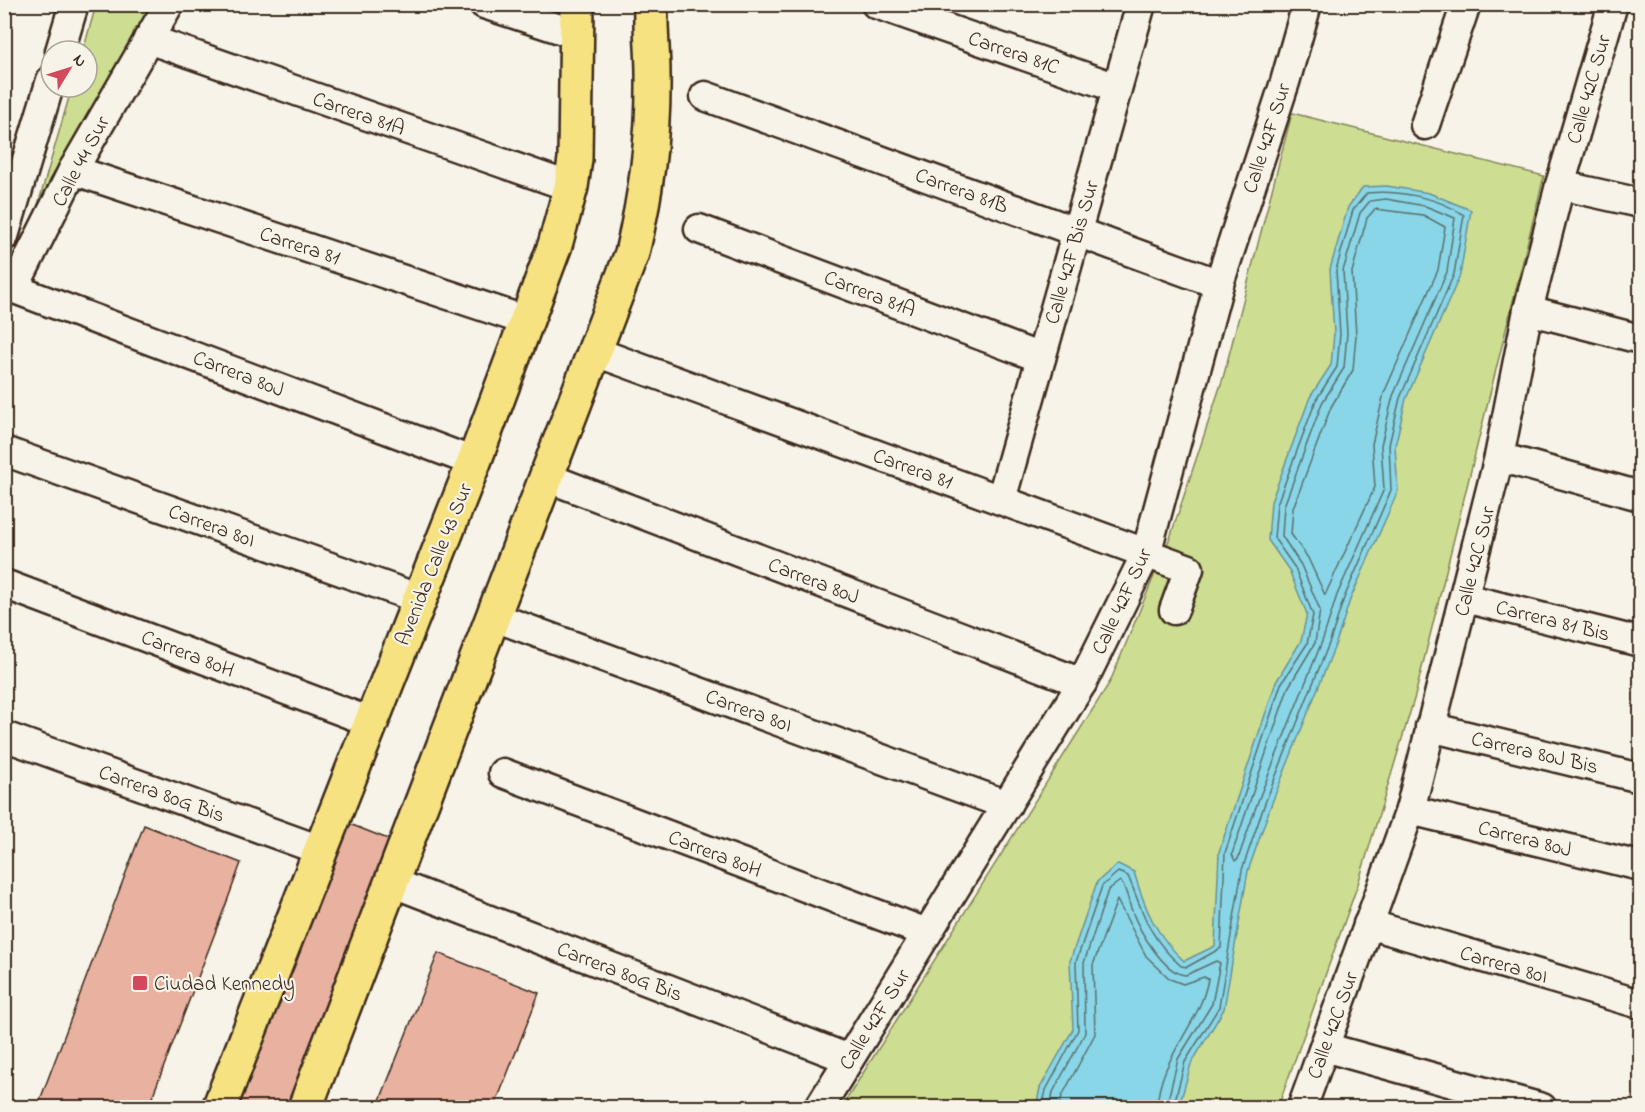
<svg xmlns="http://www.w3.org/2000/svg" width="1645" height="1112" viewBox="0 0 1645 1112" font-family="'Indie Flower',sans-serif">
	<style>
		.green { fill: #cddd91; stroke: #848458; stroke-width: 1.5 }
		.water { fill: #88d6e7; stroke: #699197; stroke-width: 1.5 }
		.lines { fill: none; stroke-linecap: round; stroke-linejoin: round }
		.shore { stroke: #5a6f6e; stroke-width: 1.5 }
		.building { fill: #e9b1a0; stroke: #3b2a1e; stroke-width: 1.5 }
		.minor-casing { stroke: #3b2a1e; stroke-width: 33 }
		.major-casing { stroke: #3b2a1e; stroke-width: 38 }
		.minor { stroke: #f7f3e8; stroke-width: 28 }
		.major { stroke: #f7e281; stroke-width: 33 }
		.poi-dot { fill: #d1495b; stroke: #f7f3e8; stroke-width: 2 }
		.labels { text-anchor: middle; stroke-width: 4.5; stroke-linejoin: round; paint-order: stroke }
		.street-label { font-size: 21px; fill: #3b2a1e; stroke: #f7f3e8 }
		.poi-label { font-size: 21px; fill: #3b2a1e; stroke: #f7f3e8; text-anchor: start }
	</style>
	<rect width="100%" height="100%" fill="#f7f3e8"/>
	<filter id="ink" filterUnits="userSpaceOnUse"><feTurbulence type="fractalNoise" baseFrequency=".0167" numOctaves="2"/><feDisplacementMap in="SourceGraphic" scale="12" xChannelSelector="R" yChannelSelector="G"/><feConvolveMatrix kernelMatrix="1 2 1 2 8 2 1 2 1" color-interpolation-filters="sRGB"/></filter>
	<g filter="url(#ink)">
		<!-- green -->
		<g class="green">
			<path d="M96,5H169L14,288L72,87H87V51H83Z"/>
			<path d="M1292,113L1544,176L1415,696L1358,884L1278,1107L841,1108L1110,682L1171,535L1223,378Z"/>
		</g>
		<!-- water -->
		<path class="water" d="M1387,186L1429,193L1471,210L1460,275L1406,399L1395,446L1398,491L1350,600L1336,643L1271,805L1248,871L1224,1009L1191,1064L1179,1107H1036L1040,1088L1073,1029L1070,961L1097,882L1118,864L1134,872C1145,909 1155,934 1184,961L1215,946L1219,852L1276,682L1301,641L1307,614L1289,570L1268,540L1271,502L1310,397L1331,365L1334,334L1330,269L1348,207L1363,187Z"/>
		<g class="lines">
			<!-- shore -->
			<g class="shore">
				<path d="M1386,199L1425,206L1455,218L1447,272L1393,396L1381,445L1384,489L1337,595L1323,639L1258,801L1238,859L1235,861L1232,854L1288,688L1315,643L1320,610L1301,565L1282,536L1284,506L1322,403L1344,368L1347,333L1343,271L1360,213L1370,201Z"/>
				<path d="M1375,209L1423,215L1445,227L1438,270L1384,393L1372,444L1375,487L1325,595L1308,558L1291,534L1293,508L1331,407L1353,370L1356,335L1352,272L1367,218Z"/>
				<path d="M1042,1108L1046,1090L1078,1030L1076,962L1102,886L1118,872L1128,876C1144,914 1148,937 1181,966L1187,967L1221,948L1225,853L1281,684L1307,644L1313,615L1295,568L1274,538L1277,504L1316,400L1337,367L1340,334L1336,270L1353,210L1367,193C1397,190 1438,197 1464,215L1454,274L1400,398L1389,445L1391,490L1344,598L1330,641L1265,803L1242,870L1219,1007L1185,1062L1173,1108"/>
				<path d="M1050,1108L1053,1092L1085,1033L1084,963L1108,890L1120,881C1127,888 1128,902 1132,911C1139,930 1164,974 1186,975L1216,961L1220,963L1212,1004L1178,1059L1166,1108"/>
				<path d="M1059,1108L1062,1096L1095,1034L1093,965L1117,900L1146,956L1170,979L1183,984L1204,977L1208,979C1200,1026 1159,1056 1157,1108"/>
			</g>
		</g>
		<!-- building -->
		<g class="building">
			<path d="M342,821L398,843L294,1108H229Z"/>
			<path d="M144,825L241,863L226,904L148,1108H37Z"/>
			<path d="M438,953L539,993L494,1108H377Z"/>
		</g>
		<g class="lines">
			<!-- minor casing -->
			<g class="minor-casing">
				<g id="minor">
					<path d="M484,4L578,35"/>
					<path d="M876,4L1117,88"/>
					<path d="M148,39L571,187"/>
					<path d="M60,51L74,4"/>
					<path d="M705,96L1219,284"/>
					<path d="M1425,125L1466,4"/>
					<path d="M73,170L527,321"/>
					<path d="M1560,185L1640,203"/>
					<path d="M699,229L1041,358"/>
					<path d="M4,236L51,80"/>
					<path d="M4,285L474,462"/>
					<path d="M14,288L73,170L169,4"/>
					<path d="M1528,310L1640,339"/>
					<path d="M596,352L1189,569L1174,610"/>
					<path d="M4,451L420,599"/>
					<path d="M1499,457L1640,496"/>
					<path d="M546,477L1082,683"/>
					<path d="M1001,500L1141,4"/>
					<path d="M4,584L371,722"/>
					<path d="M1465,598L1640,642"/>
					<path d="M492,616L1007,805"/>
					<path d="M1430,727L1640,778"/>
					<path d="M4,736L320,850"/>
					<path d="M503,773L927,933"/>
					<path d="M1410,810L1640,866"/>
					<path d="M391,882L849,1059"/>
					<path d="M1368,924L1640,1004"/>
					<path d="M1324,1047L1542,1108"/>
					<path d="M819,1108L1082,683L1146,554L1219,284L1285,82L1307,4"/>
					<path d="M1302,1108L1410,810L1499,457L1528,310L1560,185L1613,4"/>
				</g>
			</g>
			<!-- major casing -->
			<g class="major-casing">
				<g id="major">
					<path d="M219,1108L474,462L555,245L571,187L575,159L577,4"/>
					<path d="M305,1108L632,253C646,195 654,134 653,74C653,51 650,28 651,4"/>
				</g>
			</g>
			<!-- minor -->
			<use href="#minor" class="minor"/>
			<!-- major -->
			<use href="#major" class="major"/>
		</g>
	</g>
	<!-- markers -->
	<rect class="poi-dot" x="132" y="975" width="16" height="16" rx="3"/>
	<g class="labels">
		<!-- street labels -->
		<g class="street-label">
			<text transform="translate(1014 52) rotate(19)" y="7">Carrera 81C</text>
			<text transform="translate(1588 89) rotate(-74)" y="7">Calle 42C Sur</text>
			<text transform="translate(359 113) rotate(19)" y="7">Carrera 81A</text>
			<text transform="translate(1266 138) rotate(-72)" y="7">Calle 42F Sur</text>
			<text transform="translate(80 161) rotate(-62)" y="7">Calle 44 Sur</text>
			<text transform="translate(962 190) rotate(20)" y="7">Carrera 81B</text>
			<text transform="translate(300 245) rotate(18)" y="7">Carrera 81</text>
			<text transform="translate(1071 252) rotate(-74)" y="7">Calle 42F Bis Sur</text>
			<text transform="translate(870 293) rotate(21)" y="7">Carrera 81A</text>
			<text transform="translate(239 373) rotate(21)" y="7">Carrera 80J</text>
			<text transform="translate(913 468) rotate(20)" y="7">Carrera 81</text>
			<text transform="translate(212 525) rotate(20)" y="7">Carrera 80I</text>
			<text transform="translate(1474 561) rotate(-76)" y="7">Calle 42C Sur</text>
			<text transform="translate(433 564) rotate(-68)" y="7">Avenida Calle 43 Sur</text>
			<text transform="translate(814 580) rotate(21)" y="7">Carrera 80J</text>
			<text transform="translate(1121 601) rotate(-65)" y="7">Calle 42F Sur</text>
			<text transform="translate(1553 620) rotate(14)" y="7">Carrera 81 Bis</text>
			<text transform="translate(188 653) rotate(21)" y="7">Carrera 80H</text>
			<text transform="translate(749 710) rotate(20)" y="7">Carrera 80I</text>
			<text transform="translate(1535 752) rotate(13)" y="7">Carrera 80J Bis</text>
			<text transform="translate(162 793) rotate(20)" y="7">Carrera 80G Bis</text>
			<text transform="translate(1525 838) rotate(14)" y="7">Carrera 80J</text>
			<text transform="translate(715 853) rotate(21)" y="7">Carrera 80H</text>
			<text transform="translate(1504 964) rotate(16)" y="7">Carrera 80I</text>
			<text transform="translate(620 971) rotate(21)" y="7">Carrera 80G Bis</text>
			<text transform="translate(874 1019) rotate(-58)" y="7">Calle 42F Sur</text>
			<text transform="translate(1332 1025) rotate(-70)" y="7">Calle 42C Sur</text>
		</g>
		<!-- poi labels -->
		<g class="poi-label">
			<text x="154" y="990">Ciudad Kennedy</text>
		</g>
	</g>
	<!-- margin -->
	<rect width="1645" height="1112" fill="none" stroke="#f7f3e8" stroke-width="24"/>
	<rect x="12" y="12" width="1621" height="1088" fill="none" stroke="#3b2a1e" stroke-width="2" filter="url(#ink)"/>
	<!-- north arrow -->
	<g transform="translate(69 69) rotate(52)"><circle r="28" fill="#f7f3e8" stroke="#aca397" stroke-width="1.5"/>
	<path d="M0-4.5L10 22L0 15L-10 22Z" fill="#d1495b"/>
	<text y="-9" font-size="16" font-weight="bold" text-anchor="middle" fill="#3b2a1e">N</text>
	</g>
</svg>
